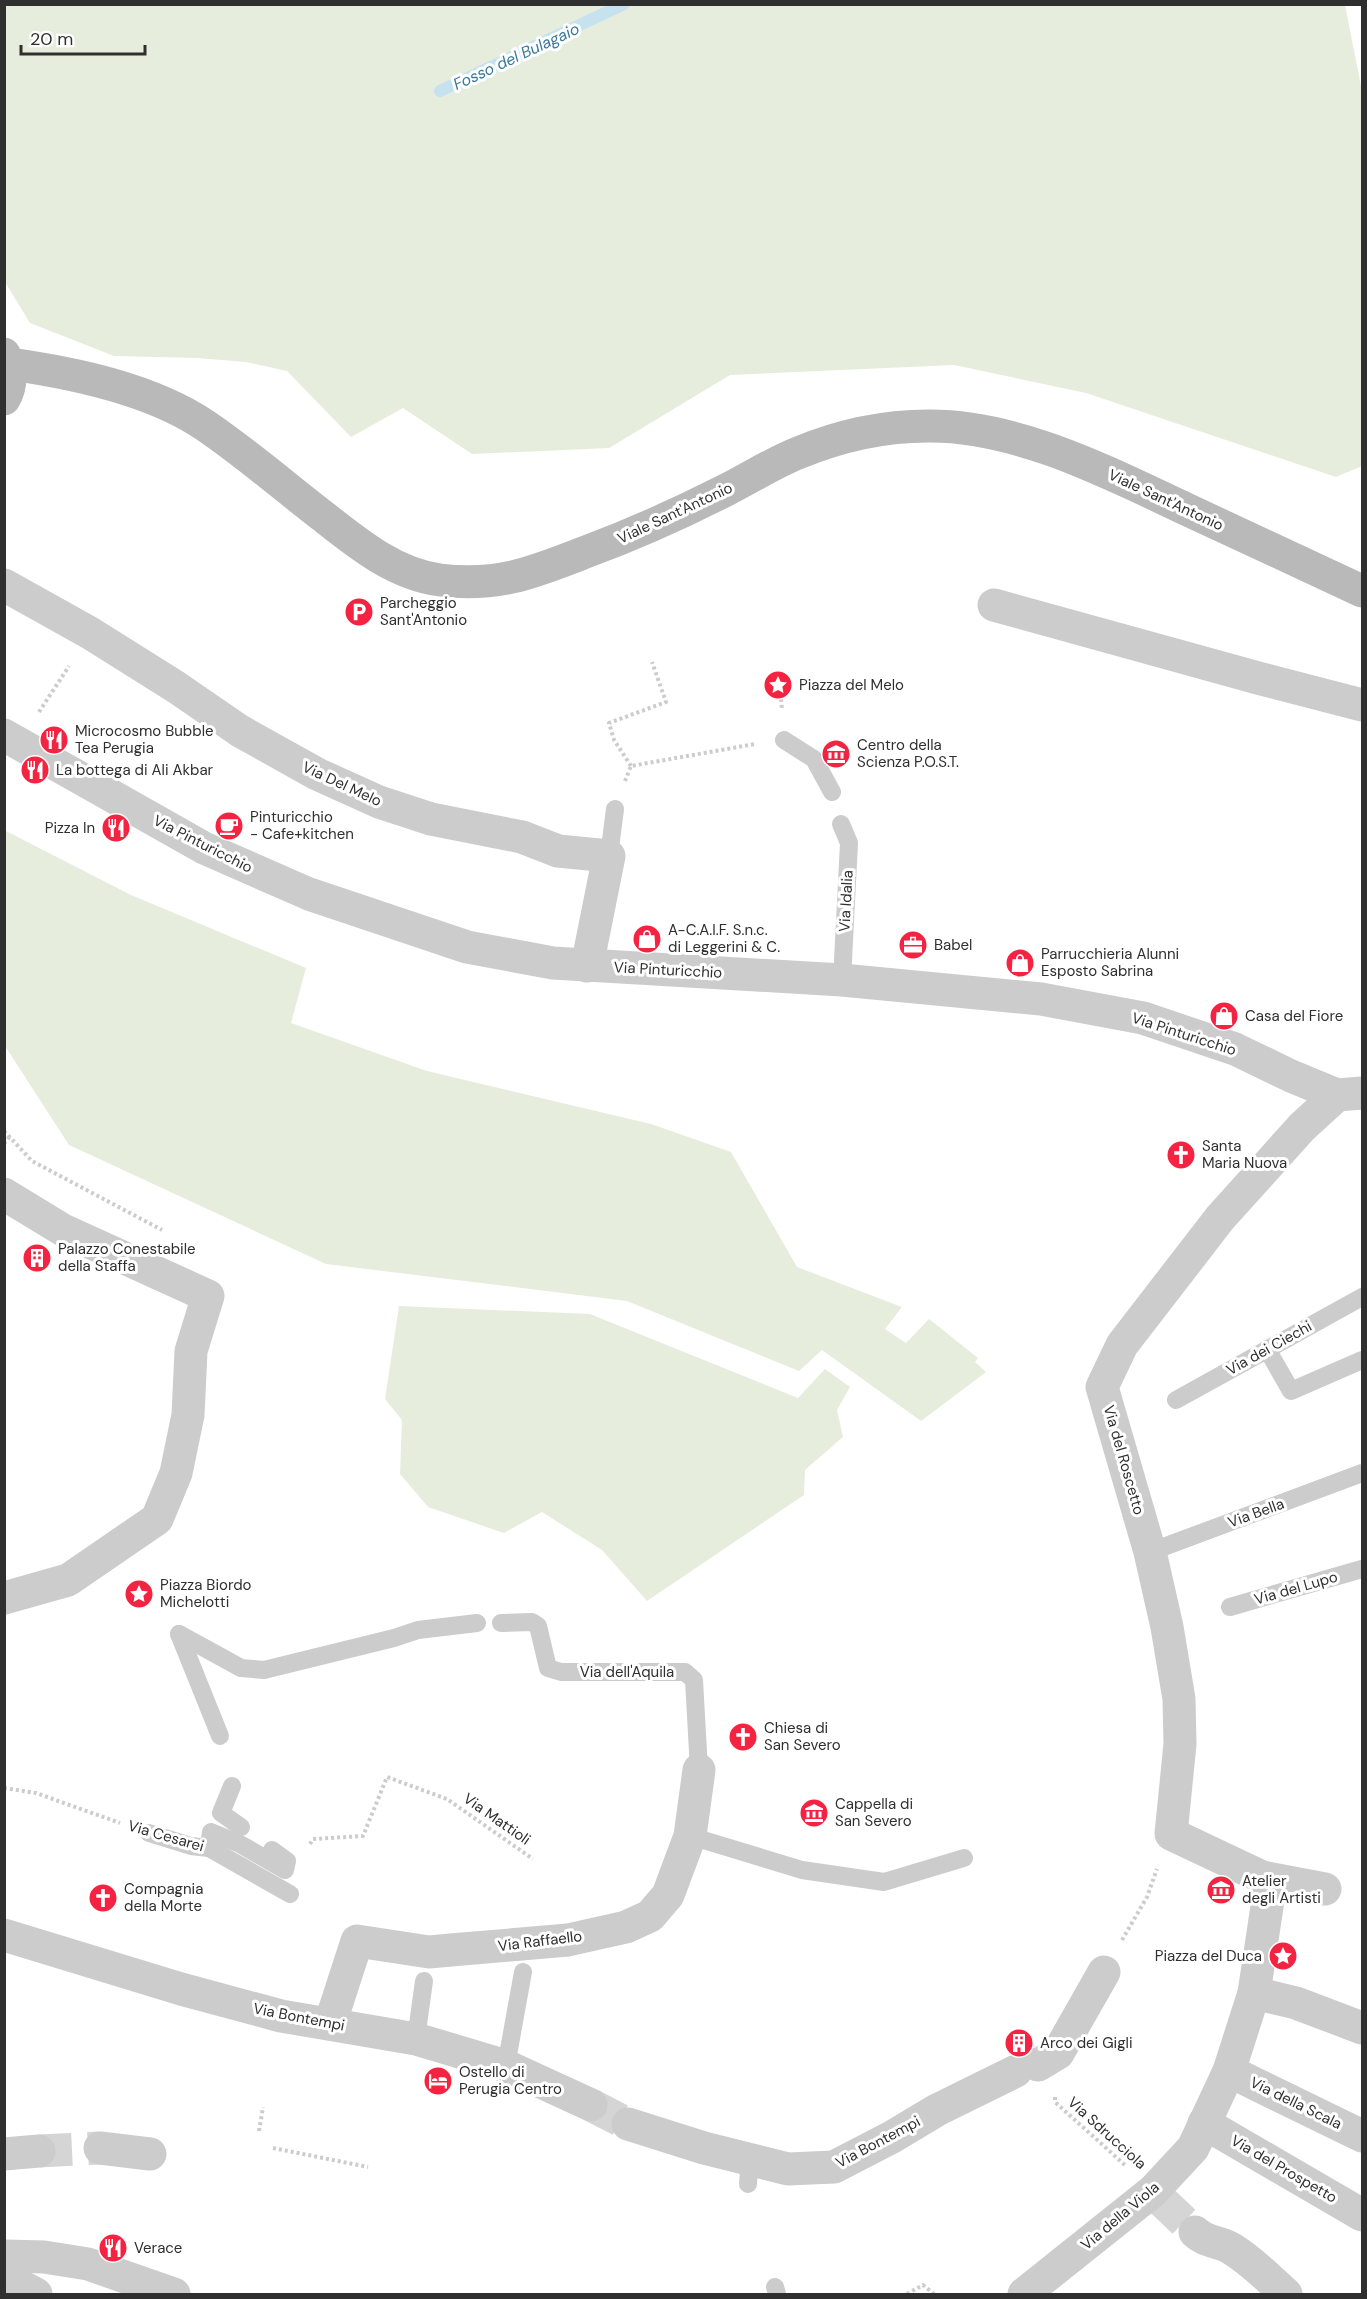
<svg xmlns="http://www.w3.org/2000/svg" width="1367" height="2299" viewBox="0 0 1367 2299" font-family="'DM Sans',sans-serif">
	<style>
		.green { fill: #e6eddc }
		.lines { fill: none; stroke-linecap: round; stroke-linejoin: round }
		.stream { stroke: #c6e2ef; stroke-width: 12 }
		.street-tunnel { stroke: #d5d5d5; stroke-width: 33; stroke-dasharray: 33 16; stroke-linecap: butt }
		.path { stroke: #ccc; stroke-width: 4; stroke-dasharray: 3 3; stroke-linecap: butt }
		.lane { stroke: #ccc; stroke-width: 18 }
		.street { stroke: #ccc; stroke-width: 33 }
		.secondary { stroke: #b9b9b9; stroke-width: 33 }
		.labels { text-anchor: middle; stroke-width: 6; stroke-linejoin: round; paint-order: stroke }
		.street-label { font-size: 15px; fill: #2f2f2f; stroke: #fff }
		.poi-label { font-size: 15px; fill: #2f2f2f; stroke: #fff; text-anchor: start }
		.water-label { font-size: 16px; font-style: italic; fill: #367998; stroke: #fff }
	</style>
	<rect width="100%" height="100%" fill="#fff"/>
	<!-- green -->
	<g class="green">
		<path d="M5,4L1345,5L1362,91V466L1336,477L1086,393L954,365L730,375L609,448L472,454L403,408L351,437L287,371L246,362L197,358L114,356L30,323L5,282Z"/>
		<path d="M4,830L131,895L306,968L291,1023L427,1071L651,1124L731,1152L797,1267L902,1307L885,1329L906,1343L929,1319L978,1358L975,1362L986,1372L921,1421L822,1350L799,1371L627,1301L326,1264L69,1145L5,1046Z"/>
		<path d="M399,1306L590,1314L798,1398L825,1369L850,1387L837,1410L843,1437L805,1470L804,1495L647,1601L602,1550L542,1512L504,1533L428,1507L400,1474L402,1420L385,1399Z"/>
	</g>
	<g class="lines">
		<!-- stream -->
		<path class="stream" d="M440,91L624,4"/>
		<!-- street-tunnel -->
		<g class="street-tunnel">
			<path d="M591,2105L628,2124"/>
			<path d="M39,2151L100,2148"/>
			<path d="M1160,2199L1195,2232"/>
		</g>
		<!-- path -->
		<g class="path">
			<path d="M779,675L782,710"/>
			<path d="M39,712L69,666"/>
			<path d="M631,766L614,740L609,723L666,702L652,662"/>
			<path d="M625,781L631,766L755,744"/>
			<path d="M4,1131L32,1161L162,1230"/>
			<path d="M4,1144L10,1136"/>
			<path d="M4,1788L36,1793L120,1823"/>
			<path d="M310,1844L313,1839L363,1836L387,1777L447,1799L533,1859"/>
			<path d="M1122,1940L1147,1897L1157,1869"/>
			<path d="M1055,2097V2102L1126,2166"/>
			<path d="M259,2131L263,2107"/>
			<path d="M273,2148L368,2167"/>
			<path d="M907,2294L923,2285L934,2294"/>
		</g>
		<!-- lane -->
		<g class="lane">
			<path d="M784,740L814,759L832,792"/>
			<path d="M841,824L849,843L842,980"/>
			<path d="M609,856L615,809"/>
			<path d="M1267,1349L1291,1391L1362,1360"/>
			<path d="M1176,1400L1362,1297"/>
			<path d="M1150,1552L1362,1473"/>
			<path d="M1230,1607L1362,1569"/>
			<path d="M501,1623L532,1622L538,1626L548,1668L561,1672H685L694,1680L699,1770"/>
			<path d="M179,1634L241,1668L264,1670L394,1638L418,1630L477,1623"/>
			<path d="M179,1634L220,1736"/>
			<path d="M232,1786L221,1813L241,1827"/>
			<path d="M149,1833L191,1846L209,1848L290,1894"/>
			<path d="M690,1836L802,1870L884,1882L964,1858"/>
			<path d="M209,1848L211,1832L240,1844L285,1870L287,1861L272,1850"/>
			<path d="M416,2039L424,1981"/>
			<path d="M506,2066L523,1972"/>
			<path d="M748,2184L750,2159"/>
			<path d="M775,2287L777,2294"/>
		</g>
		<!-- street -->
		<g class="street">
			<path d="M4,585L90,633L176,687L240,731L317,774L379,802L431,819L522,837L558,851L609,856L587,966"/>
			<path d="M994,605L1258,678L1362,705"/>
			<path d="M4,735L204,848L309,894L467,947L553,963L842,980L1041,999L1143,1018L1235,1049L1291,1076L1337,1095L1362,1093"/>
			<path d="M4,1194L63,1230L208,1296L191,1351L188,1415L176,1473L157,1519L68,1580L4,1598"/>
			<path d="M1271,1880L1254,1993L1296,2003L1362,2028"/>
			<path d="M1325,1889L1262,1877L1171,1834L1180,1744L1179,1699L1167,1627L1150,1552L1102,1387L1122,1345L1220,1218L1302,1127L1337,1095"/>
			<path d="M4,1935L181,1989L281,2016L416,2039L506,2066L591,2105"/>
			<path d="M330,2024L357,1941L429,1952L451,1950L568,1940L626,1927L650,1916L668,1895L690,1836L699,1770"/>
			<path d="M1038,2065L1058,2053L1104,1972"/>
			<path d="M1229,2071L1362,2136"/>
			<path d="M1204,2123L1362,2215"/>
			<path d="M628,2124L704,2148L788,2169L834,2167L892,2137L937,2110L1016,2071"/>
			<path d="M100,2148L150,2154"/>
			<path d="M4,2154L39,2151"/>
			<path d="M1195,2232C1206,2243 1220,2241 1232,2249C1252,2261 1269,2279 1286,2294"/>
			<path d="M4,2256L44,2257L88,2264L174,2294"/>
			<path d="M4,2277L36,2294"/>
			<path d="M1024,2294L1153,2191L1193,2148L1229,2071L1254,1993"/>
		</g>
		<!-- secondary -->
		<g class="secondary">
			<path d="M4,354C12,368 12,386 4,399"/>
			<path d="M10,364C74,373 152,389 206,426C247,454 285,487 324,517C358,544 395,574 440,580C497,587 532,573 583,553C632,535 679,514 726,490C750,478 773,463 798,453C839,436 884,426 928,426C1017,425 1109,473 1188,510C1246,537 1304,564 1362,591"/>
		</g>
	</g>
	<!-- icons -->
	<defs>
		<g id="parking-disc" transform="scale(1.5)"><circle r="9.5" fill="#f42341" stroke="#fff"/><path d="M-3.5-5.5H1a3.5 3.5 0 0 1 0 7H-1V5.5H-3.5ZM-1-3.4V-.6H.8a1.4 1.4 0 0 0 0-2.8Z" fill="#fff"/></g>
		<g id="sight-disc" transform="scale(1.5)"><circle r="9.5" fill="#f42341" stroke="#fff"/><path d="M0-6L1.8-2.2L6-1.7L2.9 1.2L3.7 5.4L0 3.3L-3.7 5.4L-2.9 1.2L-6-1.7L-1.8-2.2Z" fill="#fff"/></g>
		<g id="restaurant-disc" transform="scale(1.5)"><circle r="9.5" fill="#f42341" stroke="#fff"/><path d="M-5-6h1v4h1v-4h1v4h1v-4h1v5L-1.5 .5V6h-2V.5L-5-1ZM5-6V6H3V1.5H1.5Q1.5-4 5-6Z" fill="#fff"/></g>
		<g id="museum-disc" transform="scale(1.5)"><circle r="9.5" fill="#f42341" stroke="#fff"/><path d="M0-6L6-3V-2H-6V-3ZM-5-1h2V3h-2ZM-1-1h2V3h-2ZM3-1h2V3H3ZM-6 4H6V6H-6Z" fill="#fff"/></g>
		<g id="cafe-disc" transform="scale(1.5)"><circle r="9.5" fill="#f42341" stroke="#fff"/><path d="M-5.5-4.5H6V0H3Q3 3.5 0 3.5H-2.5Q-5.5 3.5-5.5 0ZM3-3.2v2h1.7v-2ZM-6 4.5H4V6H-6Z" fill="#fff"/></g>
		<g id="shop-disc" transform="scale(1.5)"><circle r="9.5" fill="#f42341" stroke="#fff"/><path d="M-5-2.5h2.3a2.7 3.5 0 0 1 5.4 0H5L5.5 6h-11ZM-1.5-2.5h3a1.5 2.3 0 0 0-3 0Z" fill="#fff"/></g>
		<g id="office-disc" transform="scale(1.5)"><circle r="9.5" fill="#f42341" stroke="#fff"/><path d="M-6-3h4V-5.5h4V-3h4V5H-6ZM-1-4.5V-3h2v-1.5ZM-6 0V1H6V0Z" fill="#fff"/></g>
		<g id="church-disc" transform="scale(1.5)"><circle r="9.5" fill="#f42341" stroke="#fff"/><path d="M-1.2-6h2.4v3.5h3.3v2.4h-3.3V6h-2.4V-.1h-3.3v-2.4h3.3Z" fill="#fff"/></g>
		<g id="building-disc" transform="scale(1.5)"><circle r="9.5" fill="#f42341" stroke="#fff"/><path d="M-4-6H4V6H1V3H-1V6H-4ZM-2.5-4.3h1.7v1.8h-1.7ZM.8-4.3h1.7v1.8H.8ZM-2.5-1h1.7V.8h-1.7ZM.8-1h1.7V.8H.8Z" fill="#fff"/></g>
		<g id="hotel-disc" transform="scale(1.5)"><circle r="9.5" fill="#f42341" stroke="#fff"/><path d="M-6-4.5h1.5V1H6V5H4.5V3h-9V5H-6ZM-4 0a1.8 1.8 0 1 1 3.6 0ZM.5 0V-2.5h3Q6-2.5 6 0Z" fill="#fff"/></g>
	</defs>
	<g fill-rule="evenodd">
		<use href="#parking-disc" x="359" y="612"/>
		<use href="#sight-disc" x="778" y="685"/>
		<use href="#restaurant-disc" x="54" y="740"/>
		<use href="#museum-disc" x="836" y="754"/>
		<use href="#restaurant-disc" x="35" y="770"/>
		<use href="#cafe-disc" x="229" y="826"/>
		<use href="#restaurant-disc" x="116" y="828"/>
		<use href="#shop-disc" x="647" y="939"/>
		<use href="#office-disc" x="913" y="945"/>
		<use href="#shop-disc" x="1020" y="963"/>
		<use href="#shop-disc" x="1224" y="1016"/>
		<use href="#church-disc" x="1181" y="1155"/>
		<use href="#building-disc" x="37" y="1258"/>
		<use href="#sight-disc" x="139" y="1594"/>
		<use href="#church-disc" x="743" y="1737"/>
		<use href="#museum-disc" x="814" y="1813"/>
		<use href="#museum-disc" x="1221" y="1890"/>
		<use href="#church-disc" x="103" y="1898"/>
		<use href="#sight-disc" x="1283" y="1956"/>
		<use href="#building-disc" x="1019" y="2043"/>
		<use href="#hotel-disc" x="438" y="2081"/>
		<use href="#restaurant-disc" x="113" y="2248"/>
	</g>
	<g class="labels">
		<!-- street labels -->
		<g class="street-label">
			<text transform="translate(1166 500) rotate(25)" y="5">Viale Sant'Antonio</text>
			<text transform="translate(675 513) rotate(-25)" y="5">Viale Sant'Antonio</text>
			<text transform="translate(342 784) rotate(25)" y="5">Via Del Melo</text>
			<text transform="translate(203 844) rotate(27)" y="5">Via Pinturicchio</text>
			<text transform="translate(846 901) rotate(-87)" y="5">Via Idalia</text>
			<text transform="translate(668 970) rotate(3)" y="5">Via Pinturicchio</text>
			<text transform="translate(1184 1034) rotate(18)" y="5">Via Pinturicchio</text>
			<text transform="translate(1269 1348) rotate(-29)" y="5">Via dei Ciechi</text>
			<text transform="translate(1124 1460) rotate(74)" y="5">Via del Roscetto</text>
			<text transform="translate(1256 1513) rotate(-20)" y="5">Via Bella</text>
			<text transform="translate(1296 1588) rotate(-16)" y="5">Via del Lupo</text>
			<text x="627" y="1677">Via dell'Aquila</text>
			<text transform="translate(497 1819) rotate(35)" y="5">Via Mattioli</text>
			<text transform="translate(166 1836) rotate(16)" y="5">Via Cesarei</text>
			<text transform="translate(540 1941) rotate(-7)" y="5">Via Raffaello</text>
			<text transform="translate(299 2017) rotate(11)" y="5">Via Bontempi</text>
			<text transform="translate(1296 2103) rotate(26)" y="5">Via della Scala</text>
			<text transform="translate(1107 2133) rotate(42)" y="5">Via Sdrucciola</text>
			<text transform="translate(878 2142) rotate(-28)" y="5">Via Bontempi</text>
			<text transform="translate(1284 2169) rotate(30)" y="5">Via del Prospetto</text>
			<text transform="translate(1120 2216) rotate(-40)" y="5">Via della Viola</text>
		</g>
		<!-- poi labels -->
		<g class="poi-label">
			<text x="380" y="608">Parcheggio<tspan x="380" dy="17">Sant'Antonio</tspan></text>
			<text x="799" y="690">Piazza del Melo</text>
			<text x="75" y="736">Microcosmo Bubble<tspan x="75" dy="17">Tea Perugia</tspan></text>
			<text x="857" y="750">Centro della<tspan x="857" dy="17">Scienza P.O.S.T.</tspan></text>
			<text x="56" y="775">La bottega di Ali Akbar</text>
			<text x="250" y="822">Pinturicchio<tspan x="250" dy="17">- Cafe+kitchen</tspan></text>
			<text x="95" y="833" text-anchor="end">Pizza In</text>
			<text x="668" y="935">A-C.A.I.F. S.n.c.<tspan x="668" dy="17">di Leggerini &amp; C.</tspan></text>
			<text x="934" y="950">Babel</text>
			<text x="1041" y="959">Parrucchieria Alunni<tspan x="1041" dy="17">Esposto Sabrina</tspan></text>
			<text x="1245" y="1021">Casa del Fiore</text>
			<text x="1202" y="1151">Santa<tspan x="1202" dy="17">Maria Nuova</tspan></text>
			<text x="58" y="1254">Palazzo Conestabile<tspan x="58" dy="17">della Staffa</tspan></text>
			<text x="160" y="1590">Piazza Biordo<tspan x="160" dy="17">Michelotti</tspan></text>
			<text x="764" y="1733">Chiesa di<tspan x="764" dy="17">San Severo</tspan></text>
			<text x="835" y="1809">Cappella di<tspan x="835" dy="17">San Severo</tspan></text>
			<text x="1242" y="1886">Atelier<tspan x="1242" dy="17">degli Artisti</tspan></text>
			<text x="124" y="1894">Compagnia<tspan x="124" dy="17">della Morte</tspan></text>
			<text x="1262" y="1961" text-anchor="end">Piazza del Duca</text>
			<text x="1040" y="2048">Arco dei Gigli</text>
			<text x="459" y="2077">Ostello di<tspan x="459" dy="17">Perugia Centro</tspan></text>
			<text x="134" y="2253">Verace</text>
		</g>
		<!-- water labels -->
		<g class="water-label">
			<text transform="translate(516 56) rotate(-25)" y="6">Fosso del Bulagaio</text>
		</g>
	</g>
	<!-- border -->
	<rect width="1367" height="2299" fill="none" stroke="#2f2f2f" stroke-width="12"/>
	<!-- scale -->
	<path d="M21 45v9h124v-9" fill="none" stroke="#2f2f2f" stroke-width="3"/>
	<text x="30" y="45" font-size="18" fill="#2f2f2f" stroke="#ffffff" stroke-width="4.5" paint-order="stroke">20 m</text>
</svg>
